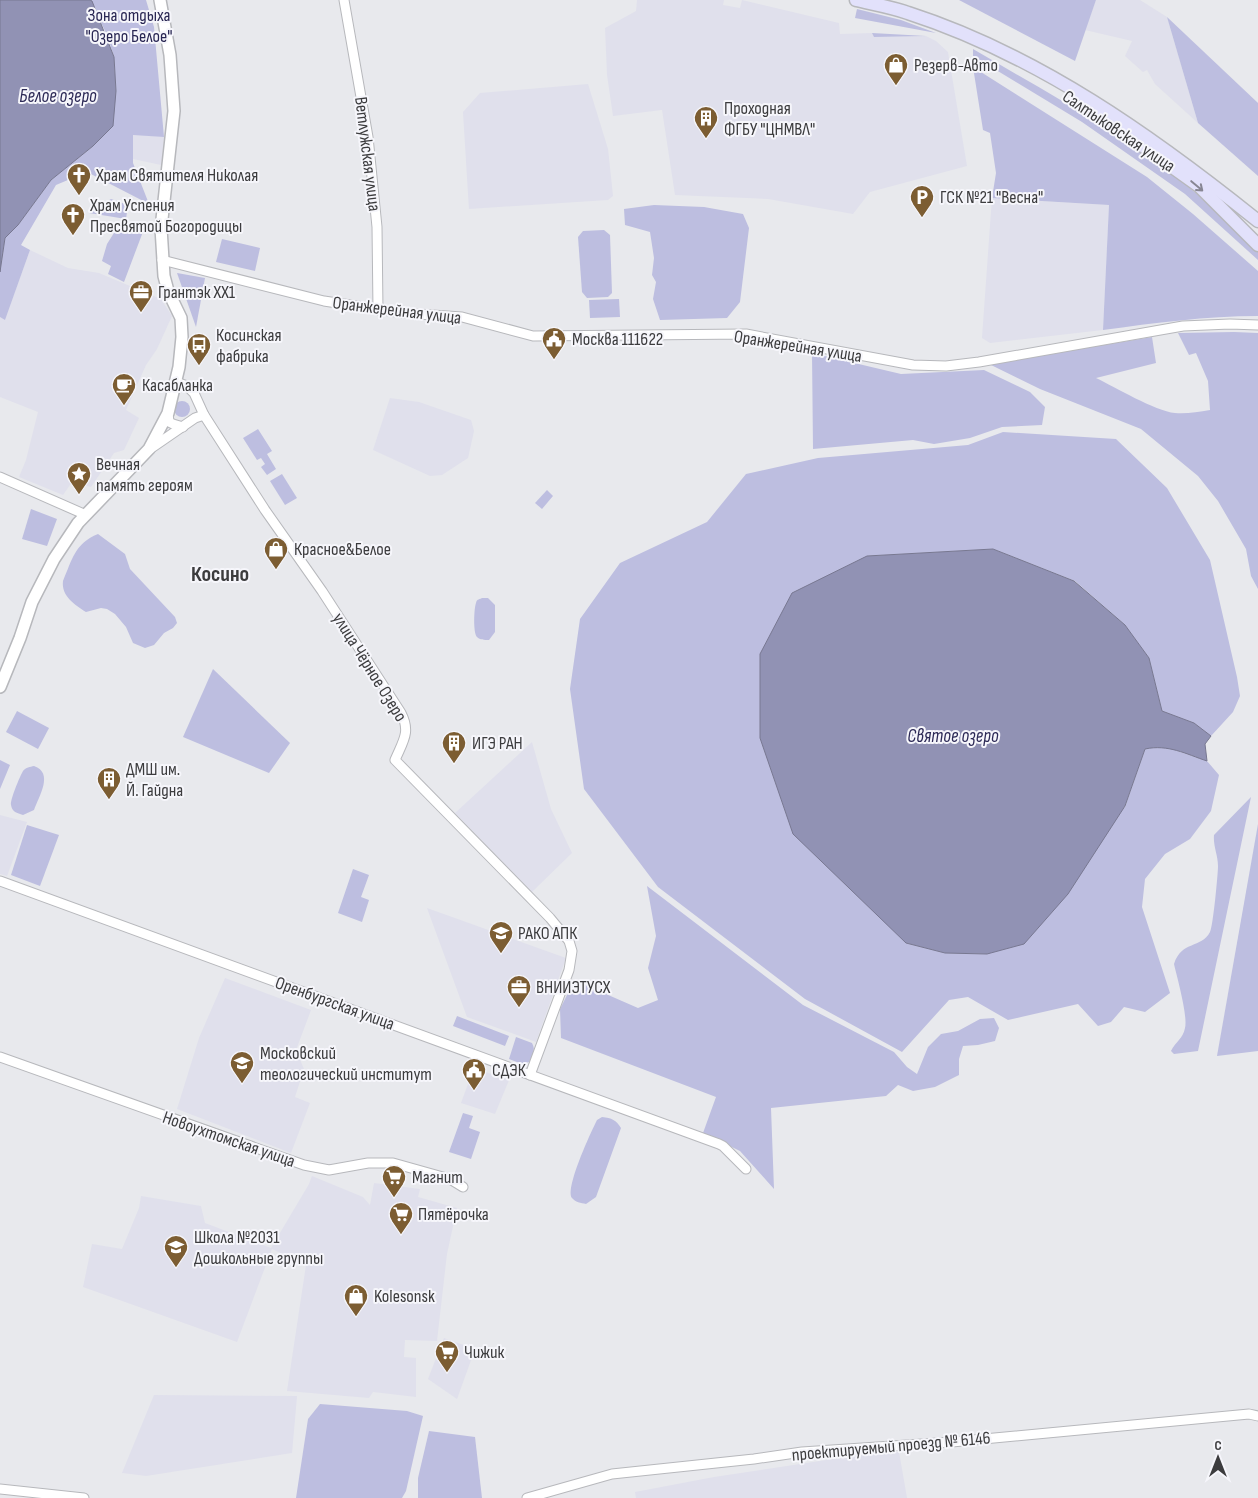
<svg xmlns="http://www.w3.org/2000/svg" width="1258" height="1498" viewBox="0 0 1258 1498" font-family="'Sofia Sans Condensed',sans-serif">
	<style>
		.built { fill: #e0e0ec }
		.green { fill: #bdbee0 }
		.water { fill: #9192b4; stroke: #787891 }
		.lines { fill: none; stroke-linecap: round; stroke-linejoin: round }
		.minor-casing { stroke: #b7b8bc; stroke-width: 11 }
		.tertiary-casing { stroke: #b7b8bc; stroke-width: 14 }
		.secondary-casing { stroke: #b7b8bc; stroke-width: 15 }
		.minor { stroke: #fff; stroke-width: 9 }
		.tertiary { stroke: #fff; stroke-width: 11 }
		.secondary { stroke: #e2e1fb; stroke-width: 12 }
		.oneway { stroke: #878693 }
		.labels { text-anchor: middle; stroke-width: 4; stroke-linejoin: round; paint-order: stroke }
		.park-label { font-size: 18px; fill: #292653; stroke: #f6f6fb }
		.poi-label { font-size: 18px; fill: #3c3c3e; stroke: #f6f6fb; text-anchor: start }
		.street-label { font-size: 18px; fill: #3c3c3e; stroke: #f6f6fb }
		.water-label { font-size: 19px; font-style: italic; fill: #2c2956; stroke: #f6f6fb }
		.district-label { font-size: 22px; font-weight: bold; fill: #3c3c3e; stroke: #f6f6fb }
	</style>
	<rect width="100%" height="100%" fill="#e8e9ed"/>
	<!-- built -->
	<g class="built">
		<path d="M637,0H724L723,5L740,8L742,0L839,23L840,34L872,33L875,37L926,36L936,41L948,52L967,166L870,192L853,214L768,199L675,195L662,110L613,116L607,75L605,28L636,11Z"/>
		<path d="M1096,0H1140L1167,17L1198,123L1155,84L1147,70L1143,72L1125,56L1132,41L1085,30Z"/>
		<path d="M588,84L608,149L613,196L608,200L469,209L463,112L480,93Z"/>
		<path d="M133,134L164,137L161,165L133,159Z"/>
		<path d="M992,198L1109,205L1103,330L990,343L982,338Z"/>
		<path d="M30,250L68,268L99,273L161,299L172,316L157,349L146,365L126,410L139,418L124,450L114,453L91,487L72,482L63,495L19,477L26,460L38,412L0,397V317L5,319Z"/>
		<path d="M390,398L419,402L471,420L474,431L468,458L442,475L430,476L373,450Z"/>
		<path d="M532,742L551,809L572,853L532,892L455,813Z"/>
		<path d="M0,815L27,822L7,876L0,874Z"/>
		<path d="M427,908L566,958L536,1042L467,1017Z"/>
		<path d="M225,978L311,1010L296,1050L304,1069L295,1097L310,1103L291,1153L177,1109L199,1038Z"/>
		<path d="M474,1068L509,1080L495,1114L461,1103Z"/>
		<path d="M312,1176L363,1197L370,1205L374,1183L420,1189L418,1197L457,1208L447,1254L437,1341L405,1340L404,1357L416,1358V1397L373,1392L369,1398L287,1391L306,1265L272,1249L237,1342L83,1287L92,1244L122,1249L139,1208L141,1196L201,1206L205,1223L271,1248L309,1184Z"/>
		<path d="M444,1338L475,1349L457,1399L428,1379Z"/>
		<path d="M154,1395L297,1396L292,1453L146,1476L122,1473Z"/>
		<path d="M879,1452H899L907,1498H636L635,1492L714,1477Z"/>
	</g>
	<!-- green -->
	<g class="green">
		<path d="M90,0H146L154,27L164,137L133,135V163L149,204L87,172L56,185L21,245L30,250L5,320L0,317V272L5,238L18,225L51,180L93,146L116,91L114,57L107,35Z"/>
		<path d="M959,0H1096L1075,61Z"/>
		<path d="M857,9L901,20L936,33L855,18Z"/>
		<path d="M1167,17L1258,103V176L1198,123Z"/>
		<path d="M872,33L926,36L874,37Z"/>
		<path d="M973,49C1049,94 1130,136 1197,194C1218,213 1238,233 1258,252V260L1185,194L1082,122L973,56Z"/>
		<path d="M973,67L1147,177L1193,214L1258,271V316C1206,316 1155,323 1103,330L1109,205L992,198L996,173L990,133L983,130Z"/>
		<path d="M111,199L128,205L126,219L89,213Z"/>
		<path d="M654,205L704,207L743,214L749,228L740,302L727,318L660,320L653,299L656,282L652,275L654,258L650,232L625,225L624,209Z"/>
		<path d="M119,225L144,229L124,282L108,274L111,266L102,261L107,244Z"/>
		<path d="M604,230L610,235L612,293L608,297L587,298L582,292L578,237L583,231Z"/>
		<path d="M222,239L260,248L255,271L216,262Z"/>
		<path d="M177,273L205,278L196,327Z"/>
		<path d="M619,299L620,317L590,318L589,300Z"/>
		<path d="M1234,332L1258,333V589L1251,576L1246,549L1218,501L1198,476L1141,429L1040,389L989,364L1152,337L1156,363L1096,378C1115,387 1155,411 1175,413C1186,414 1198,412 1210,410L1208,381L1196,353L1189,355L1178,333Z"/>
		<path d="M812,353L901,374L984,370L1030,392L1045,407L1042,425L1002,427L970,438L934,444L913,440L813,449Z"/>
		<circle cx="182" cy="409" r="8"/>
		<path d="M258,429L272,451L267,454L276,469L267,475L261,467L265,464L261,458L257,460L243,438Z"/>
		<path d="M1003,432L1116,439L1167,488L1210,560L1237,677L1240,696L1233,712L1211,736L1194,723L1162,711L1149,658L1125,625L1075,581L993,549L867,556L906,943L945,953L987,954L1125,807L1145,749L1157,747L1169,748L1207,761L1219,775L1211,811L1190,839L1165,854L1145,879L1142,907L1170,993L1145,1012L1124,1007L1111,1022L1098,1026L1078,1004L1008,1020L968,997L949,1000L902,1052L805,999L658,887L584,789L570,689L580,619L620,563L707,522L746,474L818,458L968,445Z"/>
		<path d="M282,474L297,498L285,505L270,481Z"/>
		<path d="M547,490L553,496L542,509L535,503Z"/>
		<path d="M31,509L57,519L47,546L22,539Z"/>
		<path d="M98,534L125,554L130,569L175,617L177,623L173,628L164,633L154,645L145,648L133,643L126,627L115,614L107,609L101,608L86,612C75,605 61,596 63,581C72,560 75,543 98,534Z"/>
		<path d="M482,598H488L495,605V632L489,640C484,640 480,640 477,637C473,633 474,608 476,603C477,599 478,600 482,598Z"/>
		<path d="M213,669L290,743L269,773L183,737Z"/>
		<path d="M17,711L49,728L38,749L6,732Z"/>
		<path d="M0,760L10,765L0,789Z"/>
		<path d="M34,766C54,773 39,796 34,810L23,815C17,813 12,812 11,805C10,800 20,776 23,771C26,767 30,767 34,766Z"/>
		<path d="M1251,797L1198,1051L1174,1054L1171,1051C1175,1042 1183,1039 1185,1028C1188,1016 1177,977 1174,964C1182,940 1201,949 1210,932C1213,927 1218,874 1218,866C1218,855 1213,846 1214,835Z"/>
		<path d="M1258,824V1051L1217,1056Z"/>
		<path d="M27,825L59,835L40,886L11,875Z"/>
		<path d="M353,869L369,875L361,897L369,900L362,922L338,913Z"/>
		<path d="M647,886L803,1005L894,1052L907,1067L917,1074L928,1047L941,1034L958,1031L980,1019L994,1018L999,1028L995,1041L978,1045L963,1046L959,1059V1075L935,1087L913,1091L898,1085L886,1096L771,1108L774,1189L740,1151L703,1133L716,1097L561,1038L560,1009L573,983L583,984L638,1008L658,1000L648,968L656,936Z"/>
		<path d="M457,1016L509,1036L505,1046L453,1026Z"/>
		<path d="M516,1037L532,1043C536,1051 533,1055 529,1062L522,1064L509,1059Z"/>
		<path d="M463,1113L473,1116L469,1128L480,1132L471,1159L449,1152Z"/>
		<path d="M602,1117C612,1118 616,1120 621,1128L596,1197L586,1204C581,1203 575,1202 572,1198C565,1188 591,1132 597,1120Z"/>
		<path d="M320,1404L407,1411L423,1416L406,1491L402,1498H296L308,1419Z"/>
		<path d="M429,1431L475,1437L482,1498H418V1478Z"/>
	</g>
	<!-- water -->
	<g class="water">
		<path d="M0,0H90L92,1L114,57L116,91L113,126L93,146L51,180L18,225L5,238L0,272Z"/>
		<path d="M993,549L1074,581L1125,625L1149,658L1162,711L1194,723L1211,736L1205,744L1207,761C1186,754 1168,744 1145,749L1125,806L1068,894L1024,944L987,954L945,953L906,943L793,834L760,738V654L792,593L867,556Z"/>
	</g>
	<g class="lines">
		<!-- minor casing -->
		<g class="minor-casing">
			<g id="minor">
				<path d="M344,0L368,137L377,227L378,310"/>
				<path d="M162,260L324,301L403,313L462,317L533,336L746,334L913,365L946,366L979,362L1183,326L1230,324L1258,325"/>
				<path d="M176,382L187,386L194,393L204,415L265,510L322,591L401,713C411,732 403,741 395,760L550,918L569,941L572,951L569,970L530,1075"/>
				<path d="M168,413L169,422L173,424L183,427"/>
				<path d="M150,449L195,418L204,415"/>
				<path d="M0,477L86,515"/>
				<path d="M0,881L719,1144L723,1146L746,1169"/>
				<path d="M0,1057L304,1165L329,1170L368,1163H393L450,1179L463,1187"/>
				<path d="M0,1489L84,1498"/>
				<path d="M527,1498L612,1474L754,1459L802,1452L952,1442L1249,1414L1258,1416"/>
			</g>
		</g>
		<!-- tertiary casing -->
		<g class="tertiary-casing">
			<path id="tertiary" d="M0,687L20,638L32,602L54,559L78,523L149,449L168,413L179,367L182,337L181,318L168,291L164,276L161,228L174,111L170,55L160,0"/>
		</g>
		<!-- secondary casing -->
		<g class="secondary-casing">
			<g id="secondary">
				<path d="M856,0C873,4 891,7 908,13C1038,55 1152,136 1258,221"/>
				<path d="M1084,106L1101,116L1199,186L1258,245"/>
			</g>
		</g>
		<!-- minor -->
		<use href="#minor" class="minor"/>
		<!-- tertiary -->
		<use href="#tertiary" class="tertiary"/>
		<!-- secondary -->
		<use href="#secondary" class="secondary"/>
	</g>
	<!-- one-way arrows -->
	<defs><path id="oneway-shaft" d="M-6 0H5M1.5-3L5.5 0L1.5 3" fill="none" stroke-width="1.6" stroke-linecap="round" stroke-linejoin="round" transform="scale(1.25)"/></defs>
	<use class="oneway" href="#oneway-shaft" transform="translate(1197 186) rotate(40)"/>
	<!-- icons -->
	<defs>
		<g id="shop-pin" transform="scale(1.25)"><path d="M0 17L-7.5 6A9.5 9.5 0 1 1 7.5 6Z" fill="#7c5d32" stroke="#f6f6fb"/><path d="M-5-2.5h2.3a2.7 3.5 0 0 1 5.4 0H5L5.5 6h-11ZM-1.5-2.5h3a1.5 2.3 0 0 0-3 0Z" fill="#fff"/></g>
		<g id="building-pin" transform="scale(1.25)"><path d="M0 17L-7.5 6A9.5 9.5 0 1 1 7.5 6Z" fill="#7c5d32" stroke="#f6f6fb"/><path d="M-4-6H4V6H1V3H-1V6H-4ZM-2.5-4.3h1.7v1.8h-1.7ZM.8-4.3h1.7v1.8H.8ZM-2.5-1h1.7V.8h-1.7ZM.8-1h1.7V.8H.8Z" fill="#fff"/></g>
		<g id="church-pin" transform="scale(1.25)"><path d="M0 17L-7.5 6A9.5 9.5 0 1 1 7.5 6Z" fill="#7c5d32" stroke="#f6f6fb"/><path d="M-1.2-6h2.4v3.5h3.3v2.4h-3.3V6h-2.4V-.1h-3.3v-2.4h3.3Z" fill="#fff"/></g>
		<g id="parking-pin" transform="scale(1.25)"><path d="M0 17L-7.5 6A9.5 9.5 0 1 1 7.5 6Z" fill="#7c5d32" stroke="#f6f6fb"/><path d="M-3.5-5.5H1a3.5 3.5 0 0 1 0 7H-1V5.5H-3.5ZM-1-3.4V-.6H.8a1.4 1.4 0 0 0 0-2.8Z" fill="#fff"/></g>
		<g id="office-pin" transform="scale(1.25)"><path d="M0 17L-7.5 6A9.5 9.5 0 1 1 7.5 6Z" fill="#7c5d32" stroke="#f6f6fb"/><path d="M-6-3h4V-5.5h4V-3h4V5H-6ZM-1-4.5V-3h2v-1.5ZM-6 0V1H6V0Z" fill="#fff"/></g>
		<g id="civic-pin" transform="scale(1.25)"><path d="M0 17L-7.5 6A9.5 9.5 0 1 1 7.5 6Z" fill="#7c5d32" stroke="#f6f6fb"/><path d="M-.6-6.5H3V-4.5H.6V-3L4-1V1h2V6H-6V1h2V-1L-.6-3ZM-1.2 2.5V6h2.4V2.5Z" fill="#fff"/></g>
		<g id="bus-pin" transform="scale(1.25)"><path d="M0 17L-7.5 6A9.5 9.5 0 1 1 7.5 6Z" fill="#7c5d32" stroke="#f6f6fb"/><path d="M-5-6H5V4H4V6H2V4H-2V6H-4V4H-5ZM-3.5-4V0h7V-4ZM-3.5 1.2v1.5H-2V1.2ZM2 1.2v1.5H3.5V1.2Z" fill="#fff"/></g>
		<g id="cafe-pin" transform="scale(1.25)"><path d="M0 17L-7.5 6A9.5 9.5 0 1 1 7.5 6Z" fill="#7c5d32" stroke="#f6f6fb"/><path d="M-5.5-4.5H6V0H3Q3 3.5 0 3.5H-2.5Q-5.5 3.5-5.5 0ZM3-3.2v2h1.7v-2ZM-6 4.5H4V6H-6Z" fill="#fff"/></g>
		<g id="sight-pin" transform="scale(1.25)"><path d="M0 17L-7.5 6A9.5 9.5 0 1 1 7.5 6Z" fill="#7c5d32" stroke="#f6f6fb"/><path d="M0-6L1.8-2.2L6-1.7L2.9 1.2L3.7 5.4L0 3.3L-3.7 5.4L-2.9 1.2L-6-1.7L-1.8-2.2Z" fill="#fff"/></g>
		<g id="university-pin" transform="scale(1.25)"><path d="M0 17L-7.5 6A9.5 9.5 0 1 1 7.5 6Z" fill="#7c5d32" stroke="#f6f6fb"/><path d="M0-5L7-2L0 1L-7-2ZM-4 1L0 2.5L4 1V4Q0 6-4 4Z" fill="#fff"/></g>
		<g id="supermarket-pin" transform="scale(1.25)"><path d="M0 17L-7.5 6A9.5 9.5 0 1 1 7.5 6Z" fill="#7c5d32" stroke="#f6f6fb"/><path d="M-6-5.5h2.5l.6 2H6L4.5 2H-2.5L-4.4-4H-6ZM-1.5 3.2a1.3 1.3 0 1 0 .1 0ZM3 3.2a1.3 1.3 0 1 0 .1 0Z" fill="#fff"/></g>
		<g id="school-pin" transform="scale(1.25)"><path d="M0 17L-7.5 6A9.5 9.5 0 1 1 7.5 6Z" fill="#7c5d32" stroke="#f6f6fb"/><path d="M0-5L7-2L0 1L-7-2ZM-4 1L0 2.5L4 1V4Q0 6-4 4Z" fill="#fff"/></g>
	</defs>
	<g fill-rule="evenodd">
		<use href="#shop-pin" x="896" y="65"/>
		<use href="#building-pin" x="706" y="118"/>
		<use href="#church-pin" x="79" y="175"/>
		<use href="#parking-pin" x="922" y="197"/>
		<use href="#church-pin" x="73" y="215"/>
		<use href="#office-pin" x="141" y="292"/>
		<use href="#civic-pin" x="554" y="339"/>
		<use href="#bus-pin" x="199" y="345"/>
		<use href="#cafe-pin" x="124" y="385"/>
		<use href="#sight-pin" x="79" y="474"/>
		<use href="#shop-pin" x="276" y="549"/>
		<use href="#building-pin" x="454" y="743"/>
		<use href="#building-pin" x="109" y="779"/>
		<use href="#university-pin" x="501" y="933"/>
		<use href="#office-pin" x="519" y="987"/>
		<use href="#university-pin" x="242" y="1063"/>
		<use href="#civic-pin" x="474" y="1070"/>
		<use href="#supermarket-pin" x="394" y="1177"/>
		<use href="#supermarket-pin" x="401" y="1214"/>
		<use href="#school-pin" x="176" y="1247"/>
		<use href="#shop-pin" x="356" y="1296"/>
		<use href="#supermarket-pin" x="447" y="1352"/>
	</g>
	<g class="labels">
		<!-- park labels -->
		<g class="park-label">
			<text x="129" y="21">Зона отдыха<tspan x="129" dy="21">"Озеро Белое"</tspan></text>
		</g>
		<!-- poi labels -->
		<g class="poi-label">
			<text x="914" y="71">Резерв-Авто</text>
			<text x="724" y="114">Проходная<tspan x="724" dy="21">ФГБУ "ЦНМВЛ"</tspan></text>
			<text x="96" y="181">Храм Святителя Николая</text>
			<text x="940" y="203">ГСК №21 "Весна"</text>
			<text x="90" y="211">Храм Успения<tspan x="90" dy="21">Пресвятой Богородицы</tspan></text>
			<text x="158" y="298">Грантэк ХХ1</text>
			<text x="216" y="341">Косинская<tspan x="216" dy="21">фабрика</tspan></text>
			<text x="572" y="345">Москва 111622</text>
			<text x="142" y="391">Касабланка</text>
			<text x="96" y="470">Вечная<tspan x="96" dy="21">память героям</tspan></text>
			<text x="294" y="555">Красное&amp;Белое</text>
			<text x="472" y="749">ИГЭ РАН</text>
			<text x="126" y="775">ДМШ им.<tspan x="126" dy="21">Й. Гайдна</tspan></text>
			<text x="518" y="939">РАКО АПК</text>
			<text x="536" y="993">ВНИИЭТУСХ</text>
			<text x="260" y="1059">Московский<tspan x="260" dy="21">теологический институт</tspan></text>
			<text x="492" y="1076">СДЭК</text>
			<text x="412" y="1183">Магнит</text>
			<text x="418" y="1220">Пятёрочка</text>
			<text x="194" y="1243">Школа №2031<tspan x="194" dy="21">Дошкольные группы</tspan></text>
			<text x="374" y="1302">Kolesonsk</text>
			<text x="464" y="1358">Чижик</text>
		</g>
		<!-- street labels -->
		<g class="street-label">
			<text transform="translate(1119 131) rotate(34)" y="6">Салтыковская улица</text>
			<text transform="translate(368 154) rotate(83)" y="6">Ветлужская улица</text>
			<text transform="translate(397 310) rotate(7)" y="6">Оранжерейная улица</text>
			<text transform="translate(798 346) rotate(9)" y="6">Оранжерейная улица</text>
			<text transform="translate(370 667) rotate(58)" y="6">улица Чёрное Озеро</text>
			<text transform="translate(335 1003) rotate(20)" y="6">Оренбургская улица</text>
			<text transform="translate(229 1139) rotate(19)" y="6">Новоухтомская улица</text>
			<text transform="translate(891 1446) rotate(-5)" y="6">проектируемый проезд № 6146</text>
		</g>
		<!-- water labels -->
		<g class="water-label">
			<text x="58" y="102">Белое озеро</text>
			<text x="953" y="742">Святое озеро</text>
		</g>
		<!-- district labels -->
		<g class="district-label">
			<text x="220" y="581">Косино</text>
		</g>
	</g>
	<!-- north arrow -->
	<g transform="translate(1218 1458)" stroke="#f6f6fb" stroke-width="4" paint-order="stroke">
	<path d="M0-4L9 19L0 12L-9 19Z" fill="#3c3c3e"/>
	<text y="-8" font-size="14" font-weight="bold" text-anchor="middle" fill="#3c3c3e">С</text>
	</g>
</svg>
